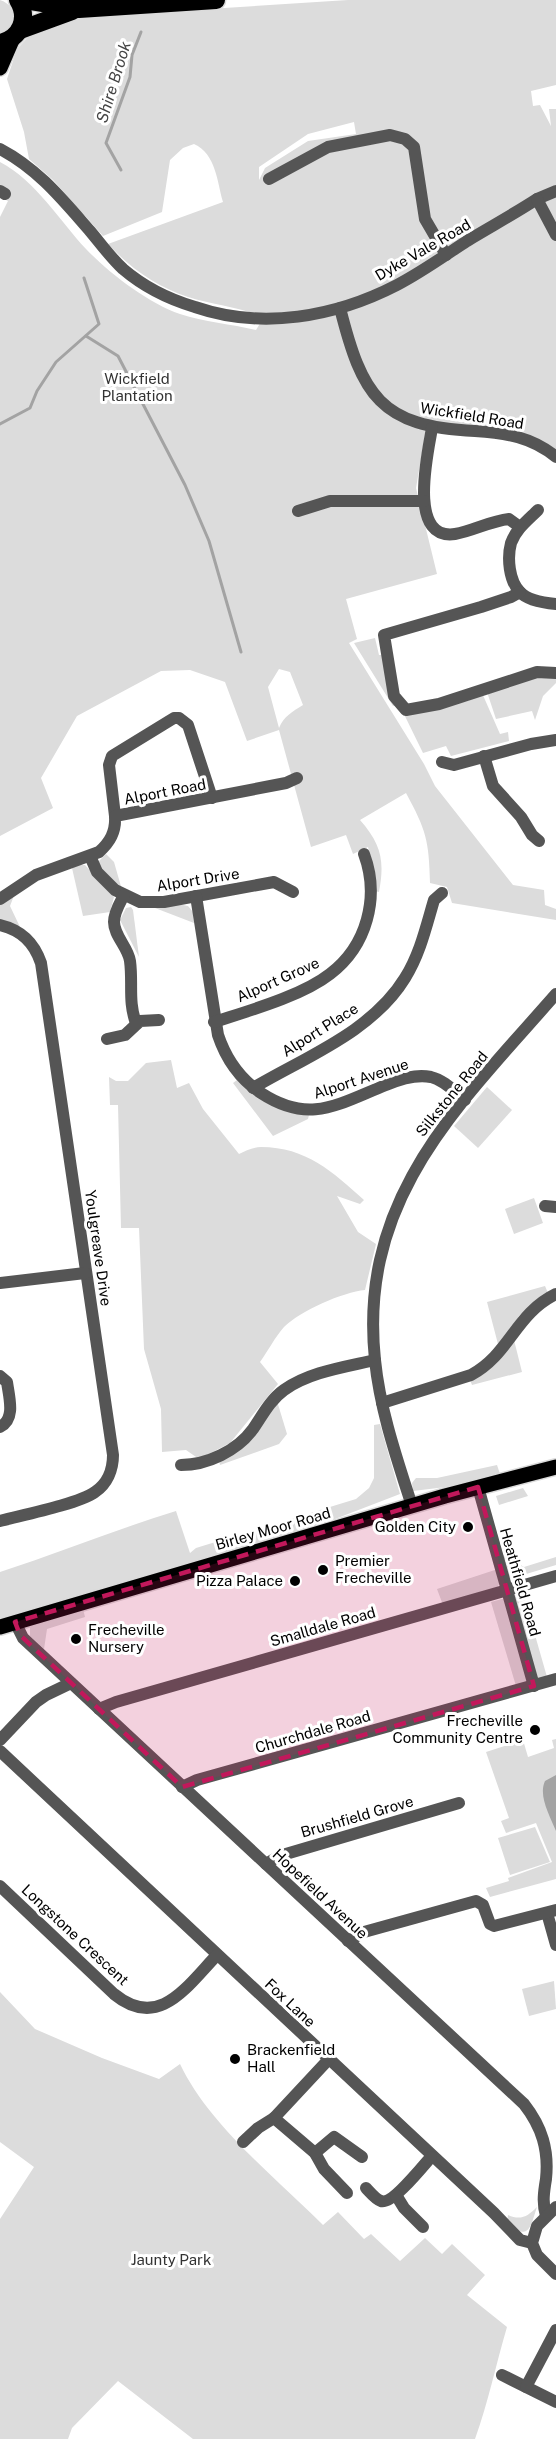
<svg xmlns="http://www.w3.org/2000/svg" width="556" height="2439" viewBox="0 0 556 2439" font-family="'Public Sans',sans-serif">
	<style>
		.green { fill: #dcdcdc; fill-rule: evenodd }
		.water { fill: #a3a3a3 }
		.lines { fill: none; stroke-linecap: round; stroke-linejoin: round }
		.stream { stroke: #a3a3a3; stroke-width: 3 }
		.major-casing { stroke: #dbdbdb; stroke-width: 18 }
		.highway-casing { stroke: #dbdbdb; stroke-width: 21 }
		.minor { stroke: #555; stroke-width: 12 }
		.major { stroke: #000; stroke-width: 15 }
		.highway { stroke: #000; stroke-width: 18 }
		.marked { fill: #c2185b; fill-opacity: 0.2; stroke: #c2185b; stroke-width: 4.5; stroke-dasharray: 12 8; stroke-linejoin: round }
		.poi-dot { fill: #000; stroke: #fff; stroke-width: 2 }
		.labels { text-anchor: middle; stroke-width: 6; stroke-linejoin: round; paint-order: stroke }
		.street-label { font-size: 15px; fill: #000; stroke: #fff }
		.park-label { font-size: 15px; fill: #333; stroke: #fff }
		.poi-label { font-size: 15px; fill: #000; stroke: #fff; text-anchor: end }
		.water-label { font-size: 16px; font-style: italic; fill: #444; stroke: #fff }
	</style>
	<rect width="100%" height="100%" fill="#fff"/>
	<!-- green -->
	<g class="green">
		<path d="M0,0C19,6 16,27 0,34Z"/>
		<path d="M348,0H556V85L531,91L533,106L540,105L551,126L549,109H556V451L427,423L416,488L437,574L346,599L357,639L349,643L424,764L435,786L513,885L544,890L545,905L556,909V920L452,903L447,887L430,883C429,840 426,830 406,793L360,820C381,844 385,860 379,892L375,891L373,866L368,847L353,854L346,835L311,847L279,730L247,741L225,682L190,670L161,671L77,716L41,778L53,808L0,836V217L8,201L0,197V162C36,181 59,220 86,249C109,273 148,303 180,314C204,322 231,324 256,330L264,317C240,307 213,305 188,297C157,287 130,268 108,244L223,202C217,181 216,154 194,144L183,148L170,160L162,212L103,236L53,180L29,159L24,132L7,79L17,49L30,35L82,17ZM354,122L356,134L308,141L265,168L259,180V167L308,134ZM279,669L290,672L303,705C292,712 284,716 279,728L268,687Z"/>
		<path d="M375,638L379,655H384L396,705L393,706L354,643Z"/>
		<path d="M542,672L556,674V683L543,696L535,720L532,711L496,719L487,692Z"/>
		<path d="M482,693L500,734L508,732L509,741L451,756L446,746L423,753L401,708L468,701Z"/>
		<path d="M106,854L114,862L122,890L99,866V861Z"/>
		<path d="M79,865H85L114,897L110,912L83,916L72,868Z"/>
		<path d="M15,893L10,906L20,927L0,920V905Z"/>
		<path d="M178,904L188,906L193,912L194,923L155,908Z"/>
		<path d="M131,907L133,910L139,957L120,920L126,908Z"/>
		<path d="M171,1060L177,1088L189,1083L203,1109L239,1154C245,1151 254,1147 261,1147C306,1147 333,1172 364,1200L360,1204L337,1196L358,1232L376,1244L365,1290C343,1292 300,1311 284,1327C275,1337 268,1351 260,1362L278,1384L230,1443L199,1459L186,1450L162,1452L161,1409L144,1349L139,1228H121L118,1105H110L109,1077L116,1081H128L146,1063Z"/>
		<path d="M237,1080C263,1103 276,1107 309,1115L308,1119L273,1136L233,1083Z"/>
		<path d="M487,1087L512,1110L478,1148L454,1126Z"/>
		<path d="M534,1198L543,1223L514,1234L505,1209Z"/>
		<path d="M545,1286L548,1293L519,1316L499,1348L487,1302Z"/>
		<path d="M514,1340L522,1372L472,1385L470,1380C490,1370 502,1359 514,1340Z"/>
		<path d="M277,1401L287,1434L279,1444L220,1465L219,1460Z"/>
		<path d="M380,1424L400,1494L322,1524L0,1620V1572C59,1553 117,1529 176,1511L190,1553L196,1548L356,1499L369,1488L374,1478V1425Z"/>
		<path d="M497,1465L500,1474L446,1487L413,1491L412,1483L416,1478H437Z"/>
		<path d="M523,1488L528,1496L499,1505L496,1496Z"/>
		<path d="M498,1552L524,1567L556,1557V1565L500,1582L497,1588L443,1605L437,1589L504,1567Z"/>
		<path d="M523,1593L547,1677L516,1686L491,1602Z"/>
		<path d="M83,1609L85,1617L47,1629L44,1649L30,1636V1625Z"/>
		<path d="M556,1739V1879L490,1897L486,1888L509,1881L508,1878L552,1862L536,1823L506,1833L501,1821L509,1818L486,1752L523,1740L528,1757L554,1748L552,1740Z"/>
		<path d="M535,1827L550,1862L510,1875L498,1838Z"/>
		<path d="M554,1981L556,2009L529,2016L522,1989Z"/>
		<path d="M0,1992L35,2029L102,2058L159,2079L180,2064C209,2125 275,2177 323,2225L338,2212L364,2239L371,2234L400,2261L425,2238L442,2254L452,2244L485,2275L467,2295L507,2327C496,2364 488,2403 475,2439H193L118,2381L72,2428L68,2439H0V2219L34,2167L0,2142Z"/>
		<path d="M537,2207C530,2228 529,2242 507,2222L508,2215C521,2221 528,2216 537,2207Z"/>
	</g>
	<!-- water -->
	<path class="water" d="M556,1775V1831C550,1816 538,1796 545,1781Z"/>
	<g class="lines">
		<!-- stream -->
		<g class="stream">
			<path d="M121,170L106,143L130,77L132,55L141,32"/>
			<path d="M86,336L118,356L185,485L209,541L241,652"/>
			<path d="M0,424L30,408L37,391L56,362L99,324L84,278"/>
		</g>
		<!-- major casing -->
		<g class="major-casing">
			<g id="major">
				<path d="M0,68L13,38"/>
				<path d="M0,1627L445,1496L556,1467"/>
			</g>
		</g>
		<!-- highway casing -->
		<g class="highway-casing">
			<g id="highway">
				<path d="M25,0L79,9L216,0"/>
				<path d="M20,30L72,11"/>
				<path d="M0,43C21,38 29,18 18,0"/>
			</g>
		</g>
		<!-- minor -->
		<g class="minor">
			<path d="M0,149C38,169 62,199 90,231C101,244 111,258 123,269C144,287 168,299 195,307C262,330 335,317 397,285C422,272 444,256 467,241C490,227 514,214 537,199L556,191"/>
			<path d="M269,179L328,147L390,135L405,139L414,147L425,219L446,255"/>
			<path d="M0,191L5,194"/>
			<path d="M537,199L556,235"/>
			<path d="M340,308C362,395 380,427 475,431C506,433 532,437 556,457"/>
			<path d="M432,428C428,452 407,541 455,534C473,531 490,521 509,519L520,527"/>
			<path d="M538,510C528,520 516,529 511,543C507,558 509,581 520,592C528,601 545,603 556,604"/>
			<path d="M298,511L330,501H424"/>
			<path d="M520,592L511,597L481,607L384,635L394,696L406,710L439,704L537,672L556,673"/>
			<path d="M484,756L493,786L521,817L532,835L539,841"/>
			<path d="M442,762L454,765L531,744L556,740"/>
			<path d="M115,816L109,765L112,756L174,718H179L188,725L212,798"/>
			<path d="M90,856L97,872L115,890L140,902H164L274,882L293,892"/>
			<path d="M124,895C120,903 114,912 114,922C114,936 128,947 130,961C133,983 128,1002 136,1023"/>
			<path d="M196,896L218,1035C226,1059 240,1079 261,1093C310,1125 338,1104 386,1085C400,1079 415,1074 431,1077C444,1080 455,1092 465,1100"/>
			<path d="M0,899L36,875L99,852C110,842 116,832 115,816L286,783L297,778"/>
			<path d="M0,925C21,930 34,942 41,963L113,1455C113,1470 107,1484 95,1492C78,1504 23,1515 0,1521"/>
			<path d="M214,1022C248,1011 302,996 330,974C367,946 380,897 364,854"/>
			<path d="M107,1039L125,1035L140,1021L159,1020"/>
			<path d="M253,1088C305,1057 372,1032 405,978C420,954 426,927 434,900L442,893"/>
			<path d="M545,1206L556,1207"/>
			<path d="M0,1283L85,1273"/>
			<path d="M0,1376L7,1382C9,1397 16,1419 0,1427"/>
			<path d="M382,1403L471,1375C510,1354 515,1314 556,1294"/>
			<path d="M181,1465C207,1465 237,1451 253,1429C262,1416 270,1400 284,1390C309,1372 345,1367 375,1360"/>
			<path d="M478,1487L534,1686"/>
			<path d="M412,1506C397,1459 380,1410 375,1360C358,1198 458,1106 556,994"/>
			<path d="M15,1622L23,1638L524,2104C542,2127 549,2150 546,2179C544,2191 542,2203 546,2216"/>
			<path d="M99,1709L116,1702L556,1576"/>
			<path d="M0,1740L36,1702L46,1695L71,1683"/>
			<path d="M0,1751L494,2213L520,2240L532,2243"/>
			<path d="M182,1787L197,1780L556,1679"/>
			<path d="M266,1864L279,1856L459,1803"/>
			<path d="M0,1886L114,1994C159,2031 187,1986 217,1955"/>
			<path d="M547,1913L556,1945"/>
			<path d="M348,1941L364,1932L476,1901L483,1905L490,1924L494,1926L556,1910"/>
			<path d="M274,2118L315,2153L324,2169L347,2193"/>
			<path d="M243,2142L258,2128L274,2118L329,2059"/>
			<path d="M315,2153L334,2137L362,2157"/>
			<path d="M366,2188C370,2192 375,2199 381,2201C392,2205 423,2166 431,2157"/>
			<path d="M396,2195L404,2208L423,2227"/>
			<path d="M556,2207L537,2226L532,2243L537,2255L556,2274"/>
			<path d="M502,2375L556,2402"/>
			<path d="M526,2387L556,2330"/>
		</g>
		<!-- major -->
		<use href="#major" class="major"/>
		<!-- highway -->
		<use href="#highway" class="highway"/>
	</g>
	<!-- marked area -->
	<path class="marked" d="M478,1487L534,1686L182,1787L20,1635L15,1622Z"/>
	<!-- markers -->
	<g class="poi-dot">
		<circle cx="468" cy="1527" r="6"/>
		<circle cx="323" cy="1570" r="6"/>
		<circle cx="295" cy="1581" r="6"/>
		<circle cx="76" cy="1639" r="6"/>
		<circle cx="535" cy="1730" r="6"/>
		<circle cx="235" cy="2059" r="6"/>
	</g>
	<g class="labels">
		<!-- street labels -->
		<g class="street-label">
			<text transform="translate(423 250) rotate(-30)" y="5">Dyke Vale Road</text>
			<text transform="translate(472 416) rotate(9)" y="5">Wickfield Road</text>
			<text transform="translate(165 792) rotate(-11)" y="5">Alport Road</text>
			<text transform="translate(198 880) rotate(-9)" y="5">Alport Drive</text>
			<text transform="translate(278 980) rotate(-24)" y="5">Alport Grove</text>
			<text transform="translate(320 1030) rotate(-32)" y="5">Alport Place</text>
			<text transform="translate(361 1079) rotate(-18)" y="5">Alport Avenue</text>
			<text transform="translate(452 1094) rotate(-51)" y="5">Silkstone Road</text>
			<text transform="translate(98 1248) rotate(82)" y="5">Youlgreave Drive</text>
			<text transform="translate(273 1529) rotate(-16)" y="5">Birley Moor Road</text>
			<text transform="translate(520 1582) rotate(74)" y="5">Heathfield Road</text>
			<text transform="translate(323 1627) rotate(-16)" y="5">Smalldale Road</text>
			<text transform="translate(313 1732) rotate(-16)" y="5">Churchdale Road</text>
			<text transform="translate(357 1817) rotate(-16)" y="5">Brushfield Grove</text>
			<text transform="translate(320 1894) rotate(43)" y="5">Hopefield Avenue</text>
			<text transform="translate(75 1935) rotate(43)" y="5">Longstone Crescent</text>
			<text transform="translate(290 2003) rotate(43)" y="5">Fox Lane</text>
		</g>
		<!-- park labels -->
		<g class="park-label">
			<text x="137" y="384">Wickfield<tspan x="137" dy="17">Plantation</tspan></text>
			<text x="171" y="2265">Jaunty Park</text>
		</g>
		<!-- poi labels -->
		<g class="poi-label">
			<text x="456" y="1532">Golden City</text>
			<text x="335" y="1566" text-anchor="start">Premier<tspan x="335" dy="17">Frecheville</tspan></text>
			<text x="283" y="1586">Pizza Palace</text>
			<text x="88" y="1635" text-anchor="start">Frecheville<tspan x="88" dy="17">Nursery</tspan></text>
			<text x="523" y="1726">Frecheville<tspan x="523" dy="17">Community Centre</tspan></text>
			<text x="247" y="2055" text-anchor="start">Brackenfield<tspan x="247" dy="17">Hall</tspan></text>
		</g>
		<!-- water labels -->
		<g class="water-label">
			<text transform="translate(113 82) rotate(-73)" y="6">Shire Brook</text>
		</g>
	</g>
</svg>
